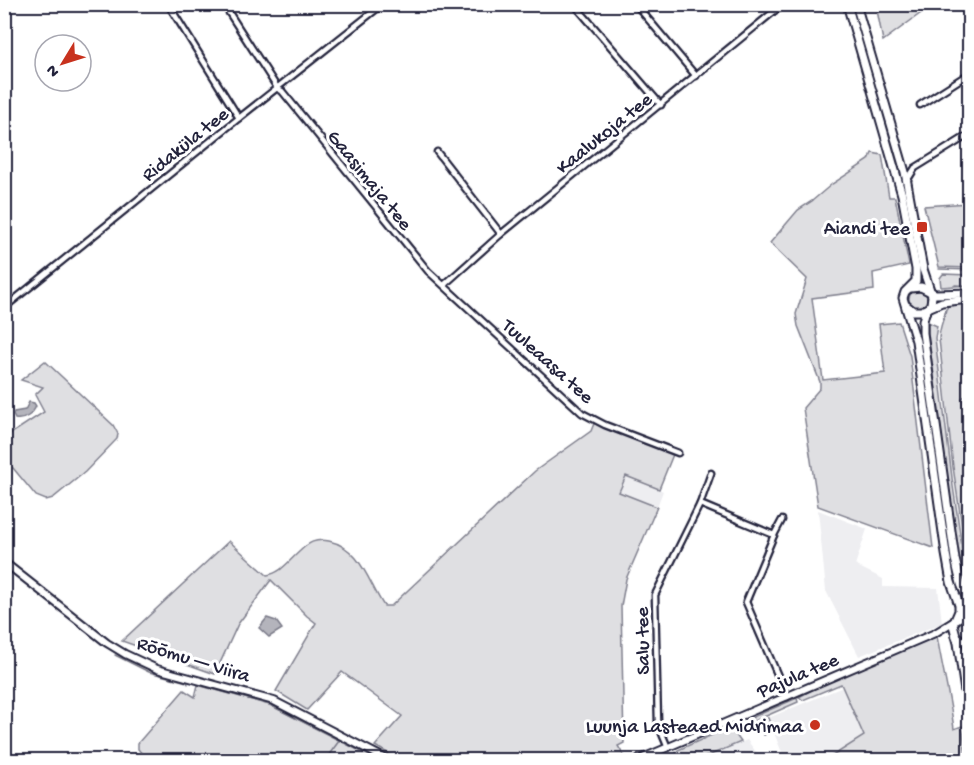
<svg xmlns="http://www.w3.org/2000/svg" width="974" height="765" viewBox="0 0 974 765" font-family="'Gochi Hand',sans-serif">
	<style>
		.built { fill: #eeeef1 }
		.green { fill: #dfdfe2; stroke: #80808e; stroke-width: 1.5 }
		.water { fill: #b4b4bc; stroke: #7a7a88; stroke-width: 1.5 }
		.lines { fill: none; stroke-linecap: round; stroke-linejoin: round }
		.stream { stroke: #7a7a88; stroke-width: 1.5 }
		.minor-casing { stroke: #22223b; stroke-width: 9 }
		.tertiary-casing { stroke: #22223b; stroke-width: 10 }
		.secondary-casing { stroke: #22223b; stroke-width: 11 }
		.minor { stroke: #fff; stroke-width: 4.5 }
		.tertiary { stroke: #fff; stroke-width: 6 }
		.secondary { stroke: #fff; stroke-width: 7 }
		.poi-dot { fill: #c8321e; stroke: #fff; stroke-width: 2 }
		.labels { text-anchor: middle; stroke-width: 6; stroke-linejoin: round; paint-order: stroke }
		.street-label { font-size: 20px; fill: #22223b; stroke: #fff }
		.poi-label { font-size: 20px; fill: #22223b; stroke: #fff; text-anchor: end }
	</style>
	<rect width="100%" height="100%" fill="#fff"/>
	<filter id="ink" filterUnits="userSpaceOnUse"><feTurbulence type="fractalNoise" baseFrequency=".0167" numOctaves="2"/><feDisplacementMap in="SourceGraphic" scale="12" xChannelSelector="R" yChannelSelector="G"/><feConvolveMatrix kernelMatrix="1 2 1 2 8 2 1 2 1" color-interpolation-filters="sRGB"/></filter>
	<g filter="url(#ink)">
		<!-- built -->
		<g class="built">
			<path d="M969,394V462L962,398Z"/>
			<path d="M626,476L663,491L657,507L619,493Z"/>
			<path d="M818,510L867,529L855,565L883,579V587L938,588L942,623L859,656L826,591Z"/>
			<path d="M843,687L864,736L826,760H785L768,718Z"/>
			<path d="M747,740L762,760H699Z"/>
		</g>
		<!-- green -->
		<g class="green">
			<path d="M876,5H899L900,7L906,5H932L883,41Z"/>
			<path d="M872,153L882,155L889,197H895L909,265L873,273L874,290L812,298L823,380L885,373L879,324L899,322L910,356L933,548L818,506L803,408L820,388V382L798,326L796,314L807,279L770,243L798,210L812,201L832,184L869,160Z"/>
			<path d="M969,203V268L939,267L924,206Z"/>
			<path d="M943,274L969,275V285L941,287L940,278Z"/>
			<circle cx="918" cy="299" r="9"/>
			<path d="M969,303V394L962,398L970,462L969,573L953,467L939,339C939,328 944,319 946,309L950,305Z"/>
			<path d="M928,322L937,326L935,338L953,486L963,554L969,584V596C959,571 956,545 952,519C943,460 940,399 928,340Z"/>
			<path d="M45,361L113,425L118,434L117,439L85,472L53,498L46,500L36,496L13,468L4,467L5,436L6,437L44,412L35,395L43,387L21,380Z"/>
			<path d="M595,421L674,452L659,489L626,476L619,492L657,507L626,579L621,606L624,743L618,746L624,756L620,760H400L375,746L402,716L342,672L307,710L276,691L316,623L307,616L271,580L238,624L215,674L122,641L229,541L267,575C281,573 289,561 300,551C308,543 316,538 329,541C361,548 368,582 384,606H391L535,471L591,431Z"/>
			<path d="M969,619L970,638L967,640L961,637L958,626L962,620Z"/>
			<path d="M937,636C942,667 950,697 954,729L962,726L967,760H826L864,736L841,684L803,700L799,697L819,686Z"/>
			<path d="M198,685L270,705L378,760H147L138,749V743L184,690L195,697Z"/>
			<path d="M797,698L798,702L748,724L753,717Z"/>
			<path d="M768,718L773,731L764,735L755,723Z"/>
			<path d="M730,727L741,742L699,760H676L675,754L678,750Z"/>
		</g>
		<!-- water -->
		<g class="water">
			<path d="M29,402L34,403L36,406C33,414 24,421 15,419L13,415L14,412L25,410Z"/>
			<path d="M267,618L276,621L282,629L269,637L259,628Z"/>
		</g>
		<g class="lines">
			<!-- stream -->
			<g class="stream">
				<path d="M939,269L970,270"/>
				<path d="M955,285L970,286"/>
				<path d="M115,655L149,672L187,682L188,684"/>
				<path d="M198,685L270,705L378,760"/>
				<path d="M325,760L339,741"/>
			</g>
			<!-- minor casing -->
			<g class="minor-casing">
				<g id="minor">
					<path d="M168,4L239,118"/>
					<path d="M574,4L661,105"/>
					<path d="M638,7L696,76"/>
					<path d="M226,8L278,89L282,91L428,271L582,413L605,425L678,453"/>
					<path d="M920,105L970,73"/>
					<path d="M437,152L501,234"/>
					<path d="M908,179L915,168L970,134"/>
					<path d="M444,285L501,234L783,4"/>
					<path d="M4,308L239,118L383,4"/>
					<path d="M700,504L774,535L782,520"/>
					<path d="M774,535L746,602L787,697"/>
					<path d="M668,748L658,724L655,595L700,504L711,473"/>
				</g>
			</g>
			<!-- tertiary casing -->
			<g class="tertiary-casing">
				<g id="tertiary">
					<path d="M4,562L107,643L125,654L157,669L274,701L388,760"/>
					<path d="M638,760L935,633L956,620"/>
				</g>
			</g>
			<!-- secondary casing -->
			<g class="secondary-casing">
				<g id="secondary">
					<path d="M847,4L902,195L916,269V281L905,292L903,298L916,341L946,554L951,582L959,605V611L953,625L958,643L970,726"/>
					<path d="M856,4L905,172L923,269L932,296L931,304L925,313L923,321V333L955,559L961,584L970,605"/>
					<path d="M911,288L921,287L935,294L970,293"/>
					<path d="M907,306L913,311H921L942,302L970,299"/>
					<path d="M957,619L964,614L970,615"/>
					<path d="M956,636L963,641L970,642"/>
					<path d="M970,648L967,655L970,686"/>
				</g>
			</g>
			<!-- minor -->
			<use href="#minor" class="minor"/>
			<!-- tertiary -->
			<use href="#tertiary" class="tertiary"/>
			<!-- secondary -->
			<use href="#secondary" class="secondary"/>
		</g>
	</g>
	<!-- markers -->
	<g class="poi-dot">
		<rect x="916" y="221" width="12" height="12" rx="3"/>
		<circle cx="815" cy="725" r="6"/>
	</g>
	<g class="labels">
		<!-- street labels -->
		<g class="street-label">
			<text transform="translate(603 132) rotate(-39)" y="7">Kaalukoja tee</text>
			<text transform="translate(184 143) rotate(-39)" y="7">Ridaküla tee</text>
			<text transform="translate(371 179) rotate(51)" y="7">Gaasimaja tee</text>
			<text transform="translate(549 360) rotate(42)" y="7">Tuuleaasa tee</text>
			<text transform="translate(641 641) rotate(-91)" y="7">Salu tee</text>
			<text transform="translate(194 658) rotate(17)" y="7">Rõõmu — Viira</text>
			<text transform="translate(797 674) rotate(-23)" y="7">Pajula tee</text>
		</g>
		<!-- poi labels -->
		<g class="poi-label">
			<text x="910" y="234">Aiandi tee</text>
			<text x="803" y="732">Luunja Lasteaed Midrimaa</text>
		</g>
	</g>
	<!-- margin -->
	<rect width="974" height="765" fill="none" stroke="#fff" stroke-width="24"/>
	<rect x="12" y="12" width="950" height="741" fill="none" stroke="#22223b" stroke-width="2" filter="url(#ink)"/>
	<!-- north arrow -->
	<g transform="translate(63 63) rotate(232)"><circle r="28" fill="#ffffff" stroke="#a7a7b1" stroke-width="1.5"/>
	<path d="M0-4.5L10 22L0 15L-10 22Z" fill="#c8321e"/>
	<text y="-9" font-size="16" font-weight="bold" text-anchor="middle" fill="#22223b">N</text>
	</g>
</svg>
